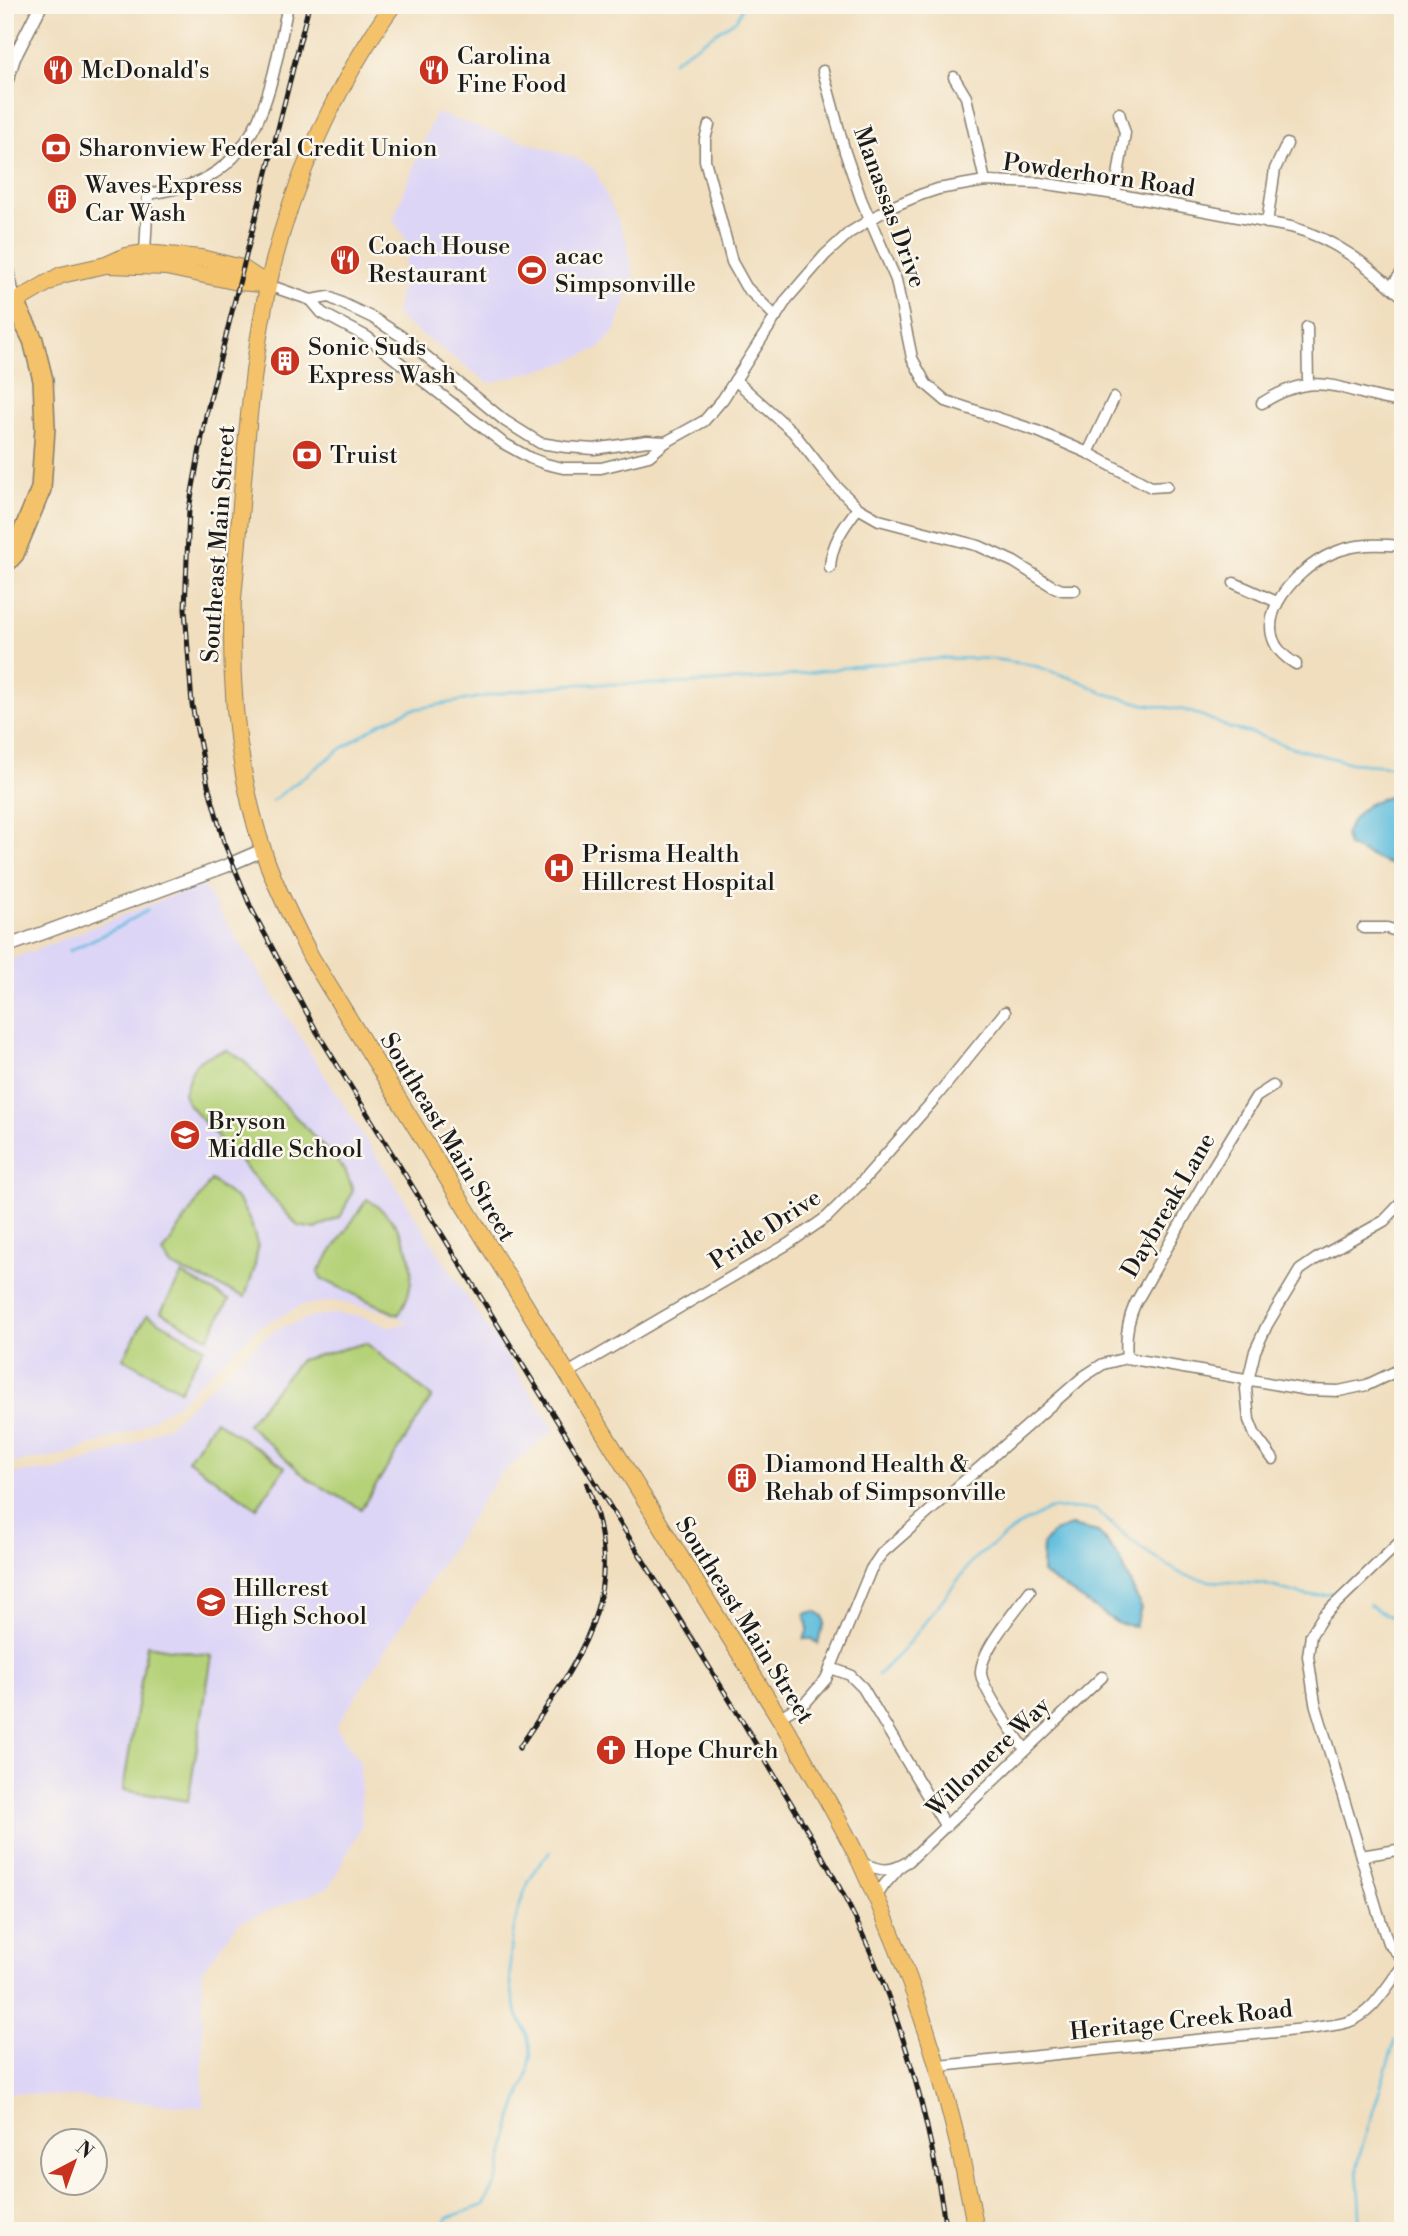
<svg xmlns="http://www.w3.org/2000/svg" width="1408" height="2236" viewBox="0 0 1408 2236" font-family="'Libre Bodoni',serif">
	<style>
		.built { fill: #ddd5f6 }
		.green { fill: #b5d279; stroke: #68774a; stroke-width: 2 }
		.water { fill: #5fbddd; stroke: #3e6c7c; stroke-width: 2 }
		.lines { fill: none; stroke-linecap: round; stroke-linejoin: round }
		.stream { stroke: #5fbddd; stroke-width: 2.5 }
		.minor-casing { stroke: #867d6d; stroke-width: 13 }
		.tertiary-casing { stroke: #867d6d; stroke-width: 15 }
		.primary-casing { stroke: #867d6d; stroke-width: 18 }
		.motorway-casing { stroke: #867d6d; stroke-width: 22 }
		.minor { stroke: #fff; stroke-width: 10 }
		.tertiary { stroke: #fff; stroke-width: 12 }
		.primary { stroke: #f4c26a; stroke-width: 16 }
		.motorway { stroke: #f4c26a; stroke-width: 19 }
		.rail-casing { stroke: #1c1c1c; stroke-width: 5 }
		.rail { stroke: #fbf7ec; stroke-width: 2.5; stroke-dasharray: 8; stroke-linecap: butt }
		.labels { text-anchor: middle; stroke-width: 5; stroke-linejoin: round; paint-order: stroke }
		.poi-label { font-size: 24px; fill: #1c1c1c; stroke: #fbf7ec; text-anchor: start }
		.street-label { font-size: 24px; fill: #1c1c1c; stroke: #fbf7ec }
	</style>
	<rect width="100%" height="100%" fill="#fbf7ec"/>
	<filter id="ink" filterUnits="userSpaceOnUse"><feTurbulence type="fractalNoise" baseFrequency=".0143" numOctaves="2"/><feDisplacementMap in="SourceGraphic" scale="14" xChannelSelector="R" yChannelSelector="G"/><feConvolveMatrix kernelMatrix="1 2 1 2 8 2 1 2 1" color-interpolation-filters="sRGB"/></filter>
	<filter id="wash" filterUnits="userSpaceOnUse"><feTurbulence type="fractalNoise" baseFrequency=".00686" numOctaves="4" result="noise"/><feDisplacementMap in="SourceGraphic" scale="28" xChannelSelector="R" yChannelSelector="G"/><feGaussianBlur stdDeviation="1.57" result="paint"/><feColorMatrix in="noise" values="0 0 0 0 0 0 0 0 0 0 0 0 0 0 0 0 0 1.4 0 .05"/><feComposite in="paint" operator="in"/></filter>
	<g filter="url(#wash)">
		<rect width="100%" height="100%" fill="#f0debe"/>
		<!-- built -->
		<g class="built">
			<path d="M435,113L576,158L595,170L626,239L634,276L616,329L601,347L565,363L489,383L396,316L409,244L393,219Z"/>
			<path d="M202,884L465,1294L555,1430L498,1476L336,1727L360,1762L362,1826L329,1887L238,1923L202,1971L203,2107L5,2092V1473L57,1470L118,1450L139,1441L172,1423L252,1347L277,1329L314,1316L336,1314L360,1316L390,1327L409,1322L381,1310L333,1301L302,1305L259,1327L178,1403L135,1430L63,1455L5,1464V962Z"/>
		</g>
		<!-- green -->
		<g class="green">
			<path d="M227,1050L243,1060L345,1170L353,1190L341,1216L316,1229L298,1226L188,1104L184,1094C193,1062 195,1059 227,1050Z"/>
			<path d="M211,1180L239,1201L251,1223L258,1247L254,1270L245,1297L171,1266L163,1253Z"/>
			<path d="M367,1199C407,1223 426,1274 398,1315L322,1279L318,1272Z"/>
			<path d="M182,1274L229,1300L208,1338L161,1312Z"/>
			<path d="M147,1315L204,1347L180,1390L123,1358Z"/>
			<path d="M366,1343L432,1397L361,1509L309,1480L247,1424L300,1360Z"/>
			<path d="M215,1420L285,1467L257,1508L188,1460Z"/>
			<path d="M147,1645L212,1656L188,1801L123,1790Z"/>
		</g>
		<!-- water -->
		<g class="water">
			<path d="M1403,794V867L1386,863L1348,846L1345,835C1357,806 1372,799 1403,794Z"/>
			<path d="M1071,1526L1098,1532L1120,1559L1141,1608L1135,1626L1119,1624L1042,1573L1043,1544L1054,1532Z"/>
			<path d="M815,1611L823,1616L825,1624L820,1634L818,1644L813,1639H804L808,1629L805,1614Z"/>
		</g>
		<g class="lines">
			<!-- stream -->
			<g class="stream">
				<path d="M673,61L737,19L743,5"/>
				<path d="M272,801L338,751L379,724L410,710L509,692L573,684H673L713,682L774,678L863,665L947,658L993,659L1032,665L1080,681L1103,693L1144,704L1184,710L1205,717L1229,728L1255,734L1290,747L1351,763L1403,767"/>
				<path d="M69,951L117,928L148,910"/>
				<path d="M1369,1605L1386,1615L1403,1620"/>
				<path d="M878,1675L904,1649L975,1558L1020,1525L1049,1509L1070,1508L1095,1510L1142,1549L1183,1575L1210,1581L1263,1584L1308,1596L1331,1594"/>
				<path d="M442,2231L447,2218L484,2205C490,2194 498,2182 500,2171C504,2153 507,2136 512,2119C519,2096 530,2076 531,2053C531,2033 518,2021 514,2002C504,1956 515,1887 550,1852"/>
				<path d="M1356,2231L1360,2213L1357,2169L1360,2154L1395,2040"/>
			</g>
		</g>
	</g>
	<g filter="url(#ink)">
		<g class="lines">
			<!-- minor casing -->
			<g class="minor-casing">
				<g id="minor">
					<path d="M823,71L845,152L861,199L896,280L912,358L926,384L946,401L1037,431L1088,453L1151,487L1167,486"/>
					<path d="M954,77L966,97L985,181"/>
					<path d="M709,125L705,139V160L732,262L746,287L776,317"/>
					<path d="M1115,194L1125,133L1119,113"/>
					<path d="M1267,223L1275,169L1287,144"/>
					<path d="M145,253L148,194C165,191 185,188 200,181C267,151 274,68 288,5"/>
					<path d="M268,285L311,300L329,297L373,318L404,338L505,421L540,443L566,447L594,449L647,441L666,442"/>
					<path d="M1391,287L1403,271"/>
					<path d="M311,300L322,313L367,337L503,443L530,458L546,464L563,468H601L649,456L666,442L704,421L723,399L787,299L825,255L849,233L889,208L920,195L938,189L985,181L1040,183L1115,194L1291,227C1336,239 1369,267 1403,297"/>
					<path d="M1307,327L1308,383"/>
					<path d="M735,380L793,432L833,483L858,508L879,520L979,546L1014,562L1052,586L1062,590H1075"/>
					<path d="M1262,403C1322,365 1342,395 1403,402"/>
					<path d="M1088,453L1114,398"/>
					<path d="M830,568C831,544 844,526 858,508"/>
					<path d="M1234,583L1277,602"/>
					<path d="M1296,664C1239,631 1292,570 1333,553C1356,543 1378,544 1403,546"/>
					<path d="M1363,928H1387L1403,933"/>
					<path d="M1127,1358C1125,1339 1127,1322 1135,1304L1210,1172L1256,1097L1273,1086"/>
					<path d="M566,1374L788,1244L827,1217L859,1185L931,1103L1005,1012"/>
					<path d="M1273,1459L1255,1435L1249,1420L1246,1389L1255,1351L1267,1325L1300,1270L1316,1259L1384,1221L1403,1201"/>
					<path d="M1403,1539L1323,1616L1311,1635L1308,1656L1315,1703L1378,1913L1388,1943L1403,1959"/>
					<path d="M831,1668L850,1675L863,1688L946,1827"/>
					<path d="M778,1718L807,1701L826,1679L871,1569L882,1553L1083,1377L1103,1364L1127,1358L1307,1390L1339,1391L1367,1385L1403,1368"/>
					<path d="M1025,1749C1015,1736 983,1689 981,1674C979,1652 1017,1609 1030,1591"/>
					<path d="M1361,1856L1403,1849"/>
					<path d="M861,1863C882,1871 890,1873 909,1861L1102,1677"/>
					<path d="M876,1897L885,1884L900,1867"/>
					<path d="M939,2066L1315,2028C1326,2026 1338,2025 1348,2022C1374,2013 1387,1985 1403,1966"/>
				</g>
			</g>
			<!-- tertiary casing -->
			<g class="tertiary-casing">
				<g id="tertiary">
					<path d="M5,86L14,58L41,5"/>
					<path d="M5,255L14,302"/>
					<path d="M5,947L226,866L263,850"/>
				</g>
			</g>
			<!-- primary casing -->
			<g class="primary-casing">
				<g id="primary">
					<path d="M393,5C335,86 289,188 268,286C247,388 243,495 233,599C229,687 237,775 266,859C278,893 295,925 311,957L796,1745C818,1784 841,1822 860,1862C916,1980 953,2102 976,2231"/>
					<path d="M108,265L166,267L238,282L263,284"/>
					<path d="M5,308L61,275L106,265L126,256L145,253L201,258L242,268L268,285"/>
				</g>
			</g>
			<!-- motorway casing -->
			<g class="motorway-casing">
				<path id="motorway" d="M5,564L14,554L41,489L45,428L43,380L33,340L14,302"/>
			</g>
			<!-- minor -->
			<use href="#minor" class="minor"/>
			<!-- tertiary -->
			<use href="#tertiary" class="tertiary"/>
			<!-- primary -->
			<use href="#primary" class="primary"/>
			<!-- motorway -->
			<use href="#motorway" class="motorway"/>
			<!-- rail casing -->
			<g class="rail-casing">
				<g id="rail">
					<path d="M309,5L206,415L189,509L185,609L192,705L208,785L224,842L251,908L317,1032L740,1717C779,1785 822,1850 856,1920C903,2018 931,2124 946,2231"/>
					<path d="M519,1748C579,1658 631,1598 587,1484"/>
				</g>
			</g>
			<!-- rail -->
			<use href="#rail" class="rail"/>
		</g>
	</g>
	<!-- icons -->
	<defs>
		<g id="restaurant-disc" transform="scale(1.575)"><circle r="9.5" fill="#c8321e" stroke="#fbf7ec"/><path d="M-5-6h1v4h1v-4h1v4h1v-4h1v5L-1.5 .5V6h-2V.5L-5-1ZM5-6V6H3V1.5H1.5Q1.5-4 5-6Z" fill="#fff"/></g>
		<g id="bank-disc" transform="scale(1.575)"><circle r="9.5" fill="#c8321e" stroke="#fbf7ec"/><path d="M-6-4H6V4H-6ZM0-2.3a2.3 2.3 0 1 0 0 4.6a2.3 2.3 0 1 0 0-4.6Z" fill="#fff"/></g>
		<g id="building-disc" transform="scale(1.575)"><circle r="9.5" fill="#c8321e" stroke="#fbf7ec"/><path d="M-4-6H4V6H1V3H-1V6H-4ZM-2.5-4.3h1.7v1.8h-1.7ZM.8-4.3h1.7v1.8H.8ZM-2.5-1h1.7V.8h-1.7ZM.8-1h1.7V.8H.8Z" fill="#fff"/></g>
		<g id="stadium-disc" transform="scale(1.575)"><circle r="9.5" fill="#c8321e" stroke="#fbf7ec"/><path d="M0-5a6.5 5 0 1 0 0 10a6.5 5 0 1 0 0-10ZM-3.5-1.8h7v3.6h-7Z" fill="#fff"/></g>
		<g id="hospital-disc" transform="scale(1.575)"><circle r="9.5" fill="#c8321e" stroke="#fbf7ec"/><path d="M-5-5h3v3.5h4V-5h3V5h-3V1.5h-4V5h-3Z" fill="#fff"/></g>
		<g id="school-disc" transform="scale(1.575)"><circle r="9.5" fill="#c8321e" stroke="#fbf7ec"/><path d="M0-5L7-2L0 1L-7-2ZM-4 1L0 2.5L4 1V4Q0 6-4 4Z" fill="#fff"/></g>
		<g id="church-disc" transform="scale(1.575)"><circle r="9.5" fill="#c8321e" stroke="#fbf7ec"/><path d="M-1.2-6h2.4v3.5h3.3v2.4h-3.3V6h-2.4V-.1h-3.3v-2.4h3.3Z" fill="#fff"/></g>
	</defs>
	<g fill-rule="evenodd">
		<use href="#restaurant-disc" x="58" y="70"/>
		<use href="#restaurant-disc" x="434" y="70"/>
		<use href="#bank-disc" x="56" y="148"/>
		<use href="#building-disc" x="62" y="199"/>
		<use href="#restaurant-disc" x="345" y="260"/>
		<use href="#stadium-disc" x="532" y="270"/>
		<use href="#building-disc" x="285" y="361"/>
		<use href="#bank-disc" x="307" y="455"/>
		<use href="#hospital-disc" x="559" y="868"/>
		<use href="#school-disc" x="185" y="1135"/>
		<use href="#building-disc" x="742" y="1478"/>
		<use href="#school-disc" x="211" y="1602"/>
		<use href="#church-disc" x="611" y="1750"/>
	</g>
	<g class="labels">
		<!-- poi labels -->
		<g class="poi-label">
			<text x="457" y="64">Carolina<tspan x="457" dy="28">Fine Food</tspan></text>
			<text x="81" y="78">McDonald's</text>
			<text x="79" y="156">Sharonview Federal Credit Union</text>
			<text x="85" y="193">Waves Express<tspan x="85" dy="28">Car Wash</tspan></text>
			<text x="368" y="254">Coach House<tspan x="368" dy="28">Restaurant</tspan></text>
			<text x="555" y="264">acac<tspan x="555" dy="28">Simpsonville</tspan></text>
			<text x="308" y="355">Sonic Suds<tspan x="308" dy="28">Express Wash</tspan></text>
			<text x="330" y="463">Truist</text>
			<text x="582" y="862">Prisma Health<tspan x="582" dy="28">Hillcrest Hospital</tspan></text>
			<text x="208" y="1129">Bryson<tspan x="208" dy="28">Middle School</tspan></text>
			<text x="765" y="1472">Diamond Health &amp;<tspan x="765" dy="28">Rehab of Simpsonville</tspan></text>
			<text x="234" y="1596">Hillcrest<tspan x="234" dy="28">High School</tspan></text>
			<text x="634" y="1758">Hope Church</text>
		</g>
		<!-- street labels -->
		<g class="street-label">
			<text transform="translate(1099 175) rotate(8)" y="8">Powderhorn Road</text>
			<text transform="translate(890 207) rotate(70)" y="8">Manassas Drive</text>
			<text transform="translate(218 544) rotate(-86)" y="8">Southeast Main Street</text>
			<text transform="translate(448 1137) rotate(59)" y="8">Southeast Main Street</text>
			<text transform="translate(1168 1205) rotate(-60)" y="8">Daybreak Lane</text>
			<text transform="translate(765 1229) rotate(-33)" y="8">Pride Drive</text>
			<text transform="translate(745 1620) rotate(58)" y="8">Southeast Main Street</text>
			<text transform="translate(988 1757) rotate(-44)" y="8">Willomere Way</text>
			<text transform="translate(1181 2020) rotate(-6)" y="8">Heritage Creek Road</text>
		</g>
	</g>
	<!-- margin -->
	<rect width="1408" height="2236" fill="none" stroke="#fbf7ec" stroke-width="28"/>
	<!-- north arrow -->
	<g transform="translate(74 2162) rotate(41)"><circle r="33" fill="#fbf7ec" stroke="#a29f99" stroke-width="2"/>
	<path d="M0-5L12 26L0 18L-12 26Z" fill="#c8321e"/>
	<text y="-10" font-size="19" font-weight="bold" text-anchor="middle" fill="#1c1c1c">N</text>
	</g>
</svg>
